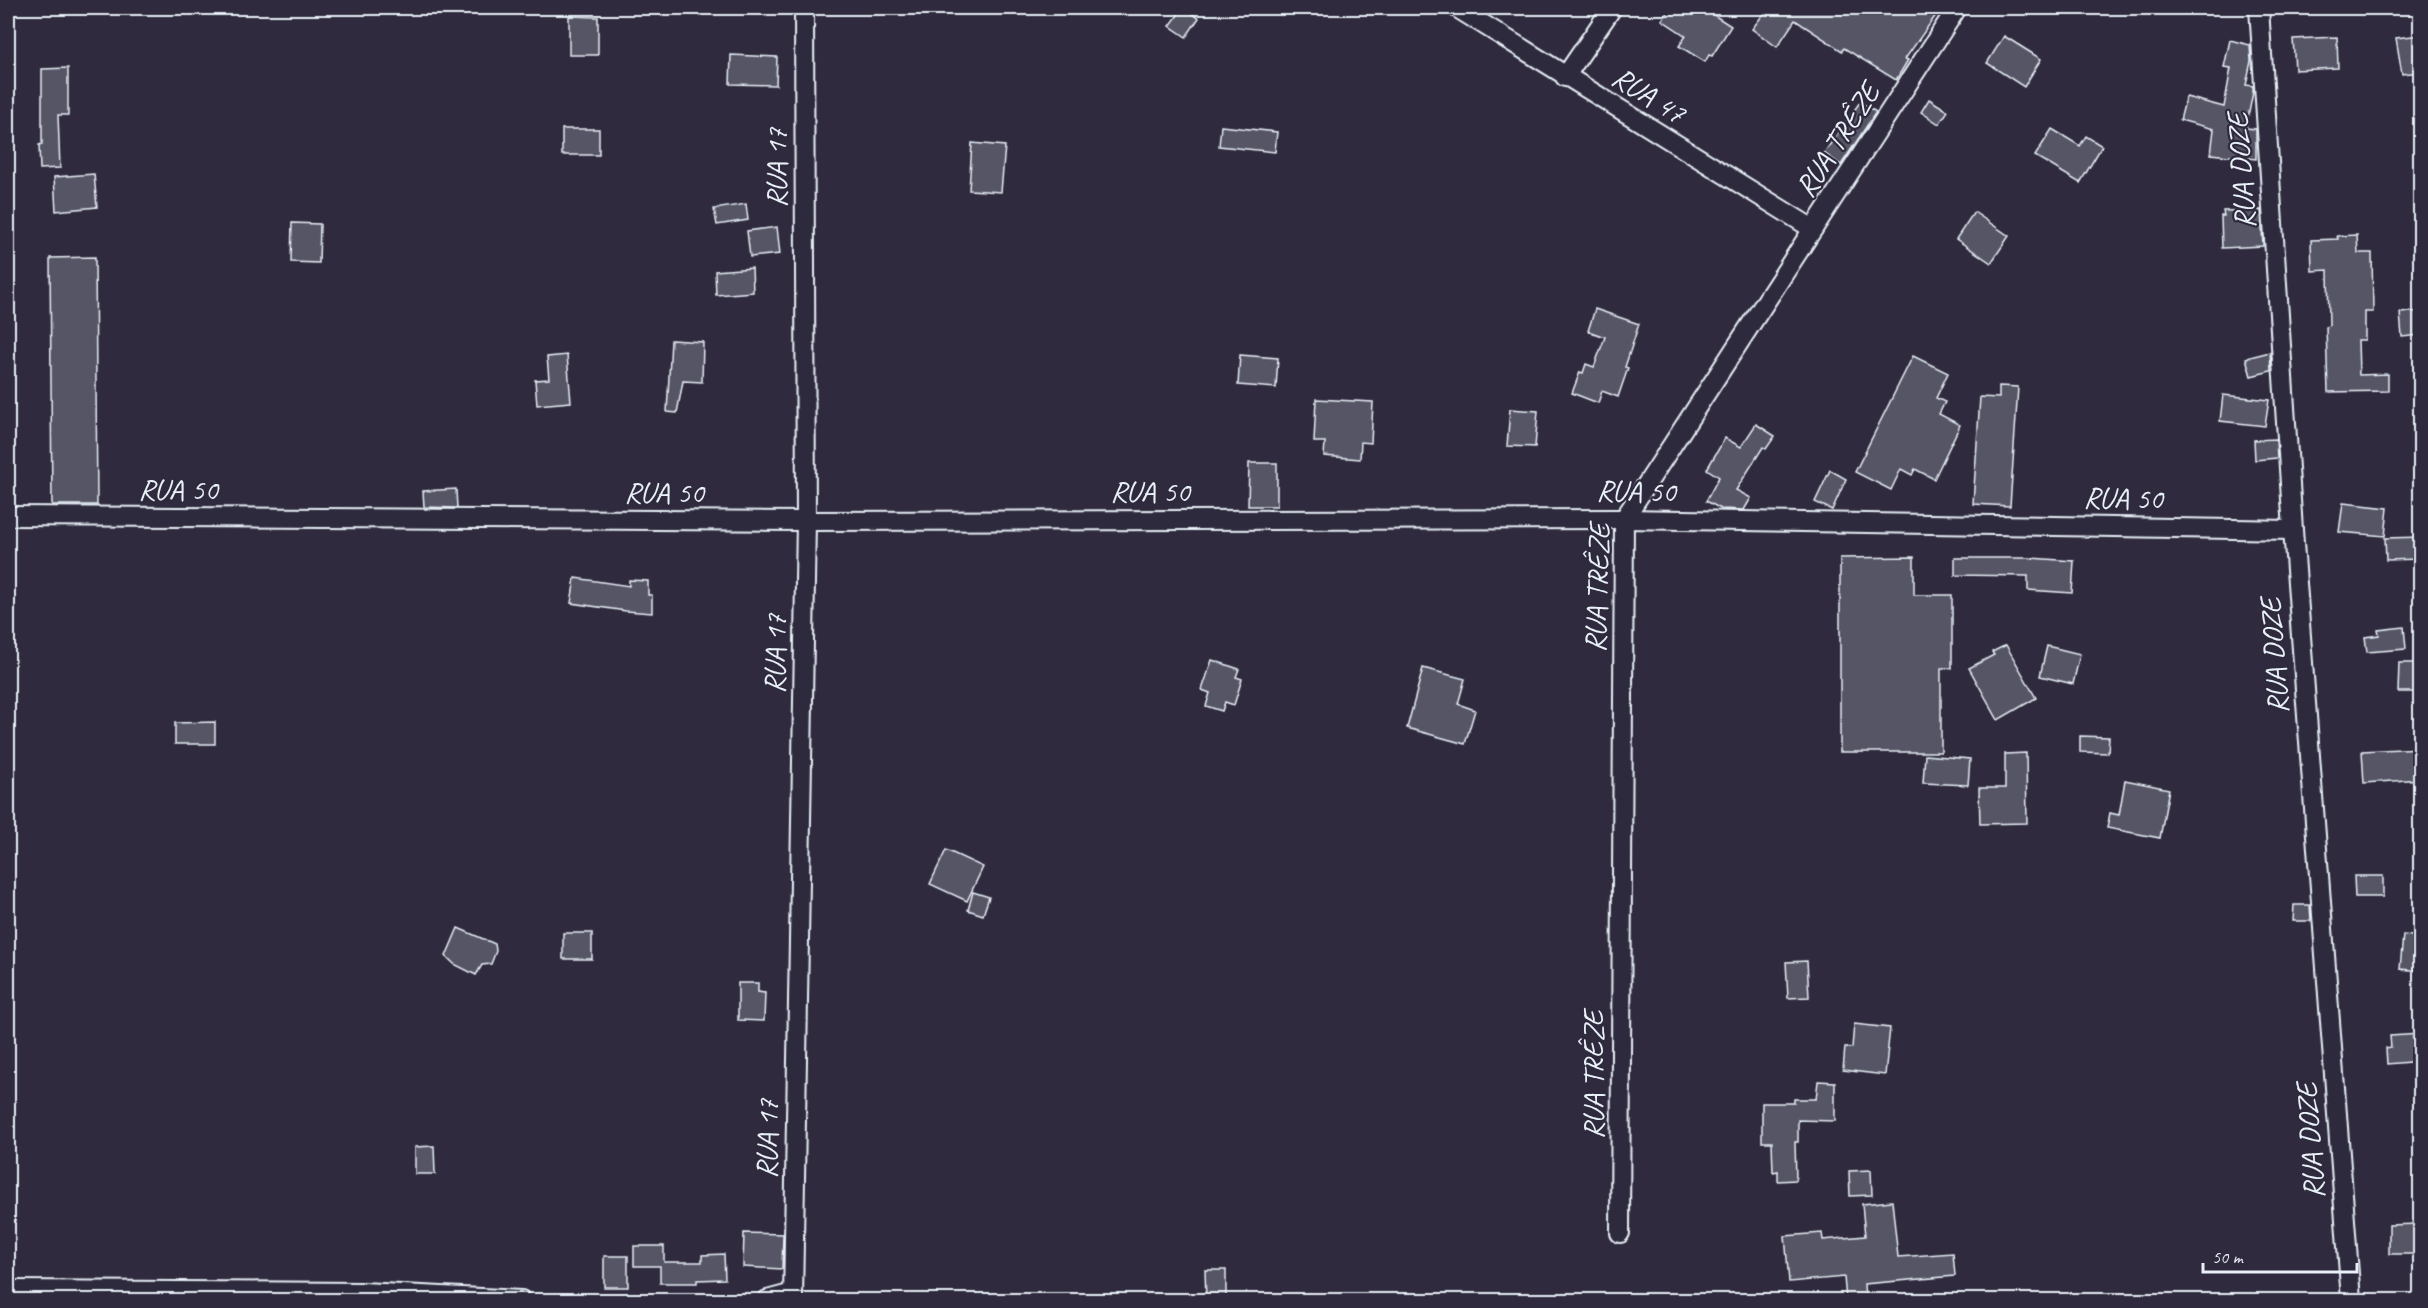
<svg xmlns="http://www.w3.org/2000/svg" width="2428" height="1308" viewBox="0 0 2428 1308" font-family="Caveat,sans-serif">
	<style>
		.building { fill: #575565; stroke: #e8f1f8; stroke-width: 1.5 }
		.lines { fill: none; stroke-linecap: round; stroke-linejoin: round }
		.minor-casing { stroke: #e8f1f8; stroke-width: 22 }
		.minor { stroke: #2f2a3d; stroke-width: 18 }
		.labels { text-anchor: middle; stroke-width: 4.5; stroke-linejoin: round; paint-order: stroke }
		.street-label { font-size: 30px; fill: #e8f1f8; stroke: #2f2a3d }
	</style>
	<rect width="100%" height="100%" fill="#2f2a3d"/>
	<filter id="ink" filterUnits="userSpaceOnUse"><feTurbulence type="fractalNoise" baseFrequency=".0167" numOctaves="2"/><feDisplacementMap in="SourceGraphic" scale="12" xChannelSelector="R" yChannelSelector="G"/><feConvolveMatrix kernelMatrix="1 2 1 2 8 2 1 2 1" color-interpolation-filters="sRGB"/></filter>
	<g filter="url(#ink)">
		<!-- building -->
		<g class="building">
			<path d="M1183,8L1199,18L1186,37L1170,26Z"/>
			<path d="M1670,8H1703L1731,26L1712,56L1709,55L1705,62L1679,46L1686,36L1662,20Z"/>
			<path d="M1768,8H1941L1905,59L1908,60L1896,80L1844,48L1842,51L1795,20L1777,47L1752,29Z"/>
			<path d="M569,16L598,17V55H569Z"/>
			<path d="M2421,35V72L2402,74L2396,38Z"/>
			<path d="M2004,36L2041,59L2024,87L1987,63Z"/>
			<path d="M2337,37L2338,68L2295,70L2293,39Z"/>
			<path d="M2230,40L2250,45L2251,61L2246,85L2253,86V92L2246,128L2256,129V159L2211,154L2214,129L2180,120L2186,97L2224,107L2231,68L2224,67Z"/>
			<path d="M731,55L777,57L776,85L730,84Z"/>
			<path d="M68,68V115H58L60,168L40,169L39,145L42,144V69Z"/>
			<path d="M1929,99L1948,111L1939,124L1921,112Z"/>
			<path d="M1860,102L1876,112L1841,165L1824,153Z"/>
			<path d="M1221,126L1277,132L1275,152L1219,146Z"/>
			<rect x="562" y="129" width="37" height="26"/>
			<path d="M2052,129L2080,146L2086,136L2102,146L2080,183L2035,156Z"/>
			<path d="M972,143L1005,146L1001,192L969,190Z"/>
			<path d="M94,174L97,207L56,211L54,177Z"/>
			<path d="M746,204L748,220L717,225L714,209Z"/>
			<path d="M2261,210L2263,246L2222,248L2221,216H2224L2223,211Z"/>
			<path d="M1974,212L2009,236L1991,263L1956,239Z"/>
			<path d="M292,223L320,224L319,263L291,262Z"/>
			<path d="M777,227L780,254L750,257L747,231Z"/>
			<path d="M2357,235L2358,253H2372L2373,312H2365V340H2358L2359,375L2388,374V391L2328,392L2326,327L2329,326L2328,270L2312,271L2311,240L2338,239L2337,236Z"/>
			<path d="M95,257L97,505H52L50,258Z"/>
			<path d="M752,268L753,292L716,295L715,271Z"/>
			<path d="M1595,309L1639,324L1625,367L1628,368L1618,397L1602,391L1598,403L1572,393L1580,372L1583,373L1586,364L1594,367L1605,337L1588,331Z"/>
			<path d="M2421,311V335L2402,337L2400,313Z"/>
			<path d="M671,340L703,342L702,382L683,381L677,413L667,412Z"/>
			<path d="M2270,352L2271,371L2251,376L2246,358Z"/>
			<path d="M567,355L571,402L537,405L535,380L549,379L547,357Z"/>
			<path d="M1240,355L1278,358L1276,388L1238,385Z"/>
			<path d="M1913,356L1948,373L1936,398L1945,402L1939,414L1960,425L1934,479L1915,469L1912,475L1901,469L1891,490L1855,472Z"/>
			<path d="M1999,386L2018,387L2010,506L1973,504L1980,397L1999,398Z"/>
			<path d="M2223,395L2269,400L2265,426L2220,421Z"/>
			<path d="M1316,399L1373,402L1371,443L1361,442L1360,459L1324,456L1325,442H1314Z"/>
			<path d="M1510,409L1538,411L1535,447L1507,446Z"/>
			<path d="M1756,424L1775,436L1766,449L1763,447L1736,490L1751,498L1744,510L1721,509L1706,501L1719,477L1707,469L1725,438L1741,447Z"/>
			<path d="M2276,439L2277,458L2255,460L2254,440Z"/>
			<path d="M1249,463H1277V506H1248Z"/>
			<path d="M1830,470L1846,479L1832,510L1815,502Z"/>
			<path d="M456,489L457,508L424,507L423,491Z"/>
			<path d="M2343,503L2388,508L2385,536L2339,532Z"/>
			<path d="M2421,537V559L2386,560L2385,538Z"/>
			<path d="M1914,557V595H1952V668H1941V752H1840V558Z"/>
			<path d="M1955,558H2030L2074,561L2072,593L2028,590V576L1955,575Z"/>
			<path d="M575,578L629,586V580L648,581V595H652V613L626,611L571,603Z"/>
			<path d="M2404,627L2406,649L2367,652L2365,637L2379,635L2378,630Z"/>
			<path d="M2006,645L2036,698L1998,720L1969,668L1994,655L1992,652Z"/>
			<path d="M2047,646L2080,654L2073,684L2040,676Z"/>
			<path d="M1212,660L1239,669L1236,677L1242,679L1234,705L1225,702L1222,711L1206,706L1210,693L1202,690Z"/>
			<path d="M2399,663H2421V692H2398Z"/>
			<path d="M1423,668L1465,679L1458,704L1475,710L1465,744L1407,728Z"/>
			<path d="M215,722V744H175V723Z"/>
			<path d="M2080,736L2109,737L2108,753L2080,752Z"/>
			<path d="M2421,748V779L2364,783L2362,751Z"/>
			<path d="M2026,753L2027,823L1980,824L1979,788H2005V754Z"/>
			<path d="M1925,755L1970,759L1968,785L1923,783Z"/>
			<path d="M2125,780L2169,789L2160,838L2107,828L2110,813L2119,815Z"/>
			<path d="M946,850L983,867L967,901L930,884Z"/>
			<path d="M2354,876H2383V897H2355Z"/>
			<path d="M973,892L989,897L983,915L968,910Z"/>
			<path d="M2294,905H2310L2311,921H2293Z"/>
			<path d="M458,928L495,944L496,951L491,964L482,965L476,975L454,964L446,956Z"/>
			<rect x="563" y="933" width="29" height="26"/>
			<path d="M2403,935L2421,937V971L2400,969Z"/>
			<path d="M1807,961L1809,997L1788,998L1786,962Z"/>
			<path d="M738,983H758V992L765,993L764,1021L738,1020Z"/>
			<path d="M1854,1024L1890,1028L1885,1075L1843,1070L1845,1047L1852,1048Z"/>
			<path d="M2421,1034V1061L2387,1064L2386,1048L2391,1047L2390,1036Z"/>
			<path d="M1818,1081L1835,1082V1121L1798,1120V1142H1795L1796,1180L1778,1181V1171L1773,1172L1772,1142H1762V1103H1794V1099H1816Z"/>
			<path d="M434,1146L435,1174H415V1147Z"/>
			<path d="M1871,1170L1872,1195L1850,1196L1849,1171Z"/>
			<path d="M1892,1201L1898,1257L1953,1253L1955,1276L1864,1284L1865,1300H1846L1844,1277L1789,1282L1785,1236L1822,1233L1823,1240L1865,1236L1862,1204Z"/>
			<path d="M2418,1224V1254H2389V1225Z"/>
			<path d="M744,1233L783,1234L782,1269L743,1267Z"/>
			<path d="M634,1246H664V1262H702V1255L724,1254L725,1279L697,1280V1283H660V1266H634Z"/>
			<rect x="604" y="1256" width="24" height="31"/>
			<path d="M1205,1270H1226V1300H1206Z"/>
		</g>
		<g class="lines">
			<!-- minor casing -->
			<g class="minor-casing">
				<g id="minor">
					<path d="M1457,8L1813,229"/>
					<path d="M2259,8L2293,530L2351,1300"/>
					<path d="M1565,77L1612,8"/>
					<path d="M8,516L806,521L1624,519L2293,530"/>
					<path d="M1620,1233L1624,519L1957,8"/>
					<path d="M8,1290L362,1292L521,1300"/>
					<path d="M767,1300L793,1293"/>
					<path d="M793,1300L806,521L804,8"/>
				</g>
			</g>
			<!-- minor -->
			<use href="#minor" class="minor"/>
		</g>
	</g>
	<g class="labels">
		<!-- street labels -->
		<g class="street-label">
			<text transform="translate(1649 95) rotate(32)" y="10">RUA 47</text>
			<text transform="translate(1837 140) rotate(-57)" y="10">RUA TRÊZE</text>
			<text transform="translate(776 168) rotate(-90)" y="10">RUA 17</text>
			<text transform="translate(2241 171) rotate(-94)" y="10">RUA DOZE</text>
			<text x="178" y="499">RUA 50</text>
			<text x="1150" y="501">RUA 50</text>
			<text transform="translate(1636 491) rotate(1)" y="10">RUA 50</text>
			<text x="664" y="502">RUA 50</text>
			<text transform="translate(2123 498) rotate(1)" y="10">RUA 50</text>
			<text transform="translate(1597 588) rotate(-88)" y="10">RUA TRÊZE</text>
			<text transform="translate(775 654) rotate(-89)" y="10">RUA 17</text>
			<text transform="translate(2274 656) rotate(-94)" y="10">RUA DOZE</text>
			<text transform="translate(1593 1075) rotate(-90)" y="10">RUA TRÊZE</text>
			<text transform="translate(767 1139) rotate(-89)" y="10">RUA 17</text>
			<text transform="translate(2310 1141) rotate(-94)" y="10">RUA DOZE</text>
		</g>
	</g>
	<!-- margin -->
	<rect width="2428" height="1308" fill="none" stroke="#2f2a3d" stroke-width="30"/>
	<rect x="15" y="15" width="2398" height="1278" fill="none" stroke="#e8f1f8" stroke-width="2" filter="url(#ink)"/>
	<!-- scale -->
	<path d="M2203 1263v9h154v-9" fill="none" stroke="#e8f1f8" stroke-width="3"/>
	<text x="2212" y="1263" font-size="18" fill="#e8f1f8" stroke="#2f2a3d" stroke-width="4.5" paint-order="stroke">50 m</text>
</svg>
